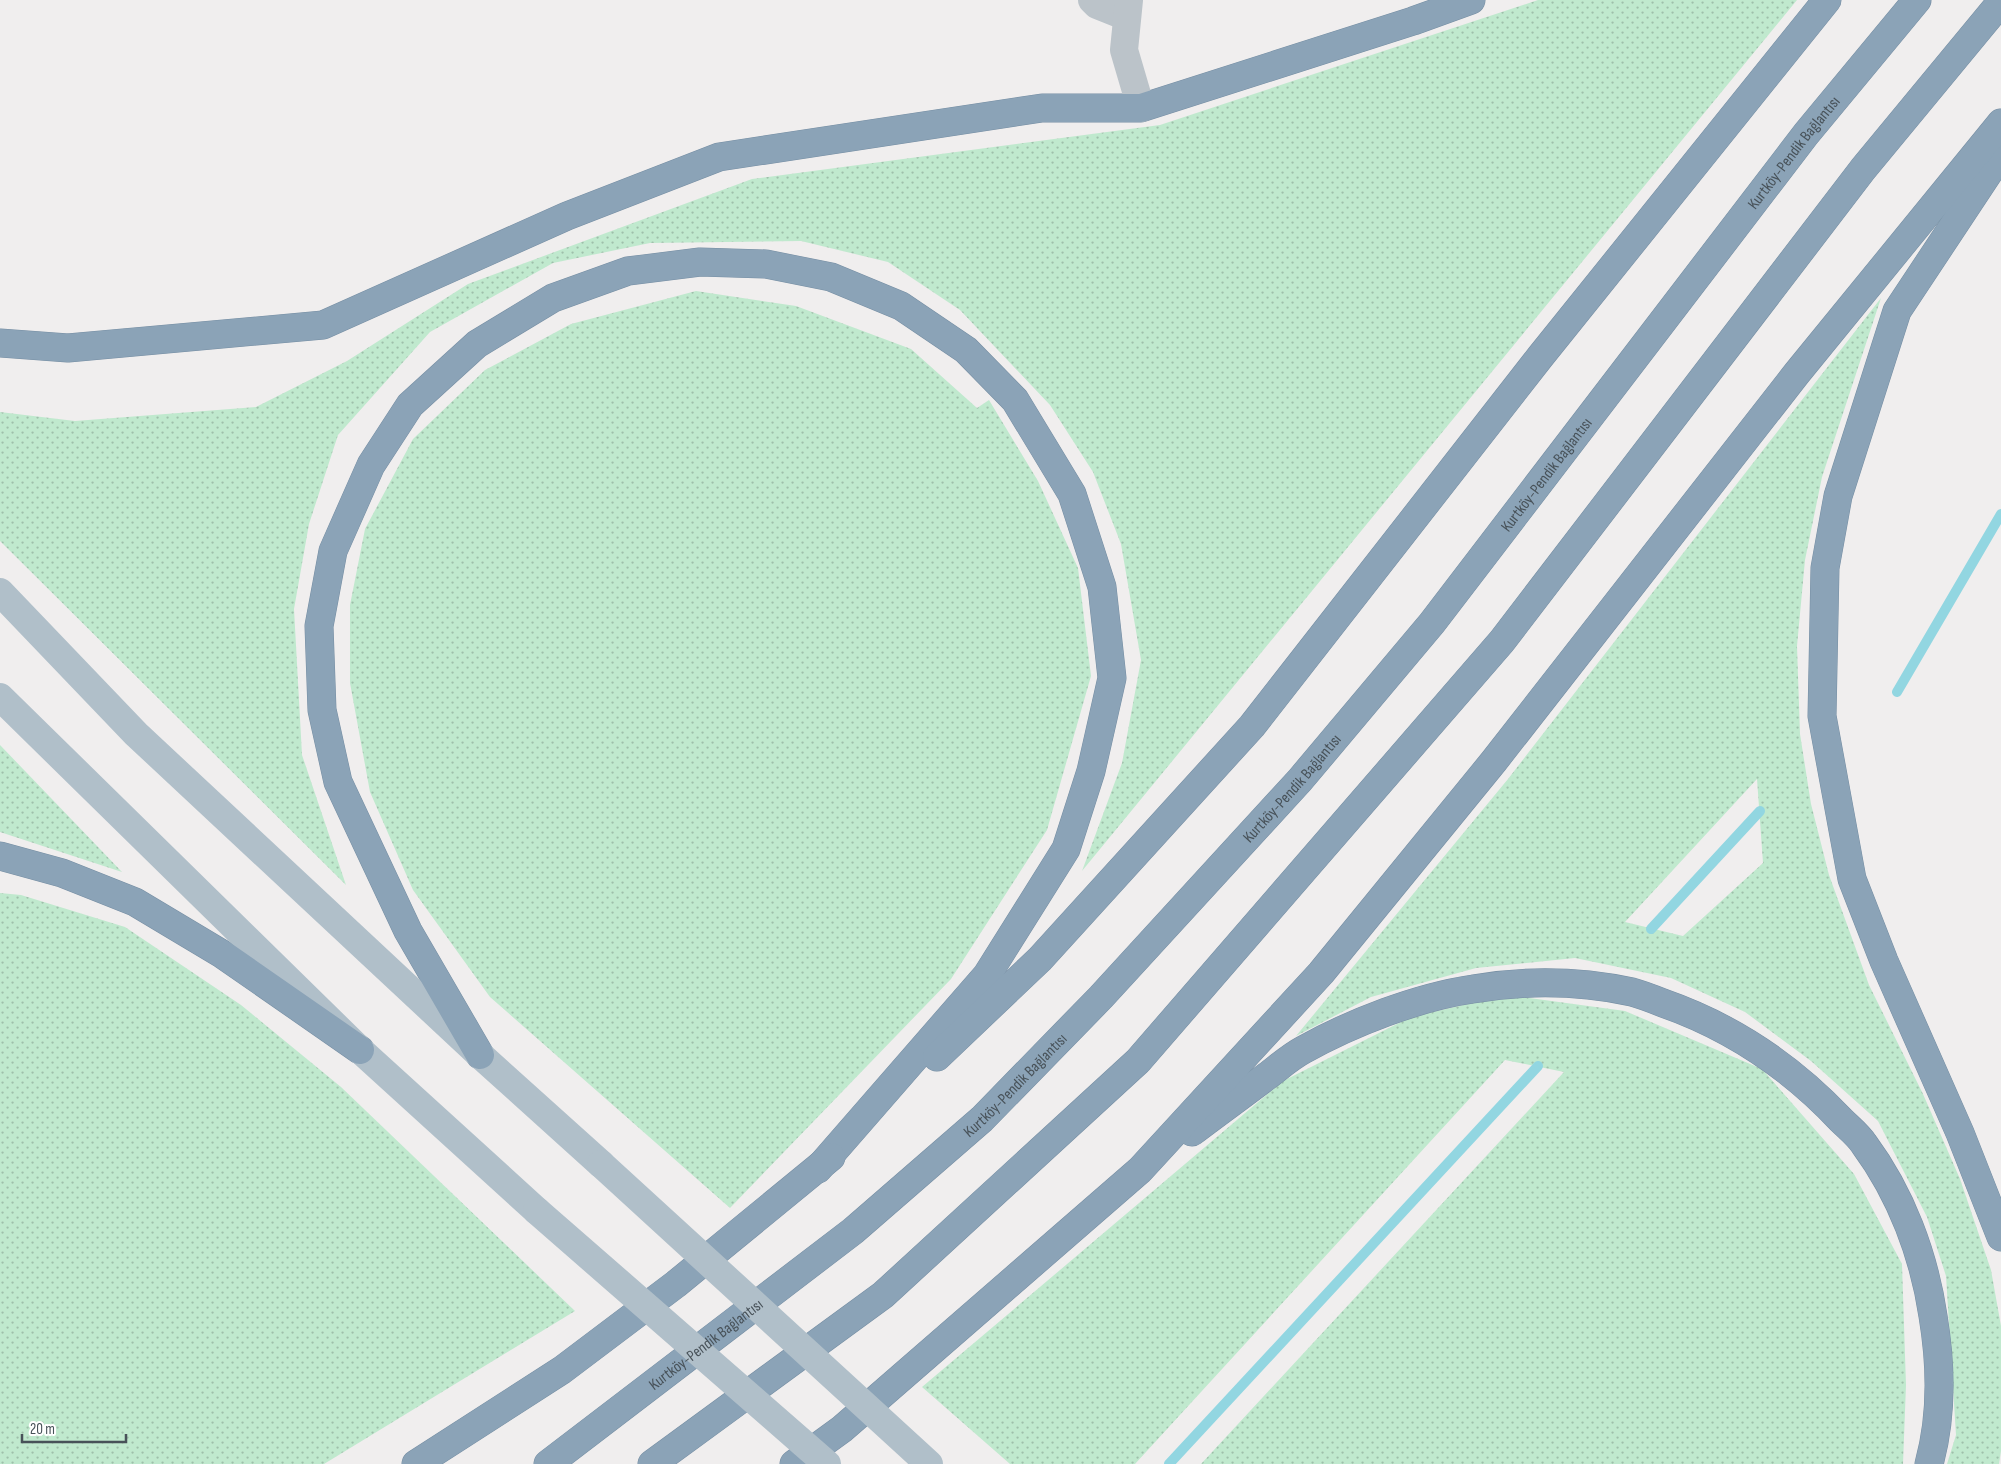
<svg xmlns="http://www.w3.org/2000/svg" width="2001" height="1464" viewBox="0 0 2001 1464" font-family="'Sofia Sans Condensed',sans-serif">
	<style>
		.grass { fill: url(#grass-dots); fill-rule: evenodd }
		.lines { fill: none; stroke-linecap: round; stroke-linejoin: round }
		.stream { stroke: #92d6e1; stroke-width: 10 }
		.highway-casing { stroke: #768ea3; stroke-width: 29 }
		.minor { stroke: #bbc3c9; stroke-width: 28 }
		.major { stroke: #b0bfc9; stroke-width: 28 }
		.highway { stroke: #8ba3b7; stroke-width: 28 }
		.major-bridge { stroke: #b0bfc9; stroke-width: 28 }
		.labels { text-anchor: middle; stroke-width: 4; stroke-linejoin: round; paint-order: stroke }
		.street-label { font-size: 16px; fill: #485259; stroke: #fff }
	</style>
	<defs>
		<pattern id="grass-dots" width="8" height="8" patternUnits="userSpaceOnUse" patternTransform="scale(1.25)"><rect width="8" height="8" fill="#c0e9ce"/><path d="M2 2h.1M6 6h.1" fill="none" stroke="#9ebfaa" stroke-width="1.8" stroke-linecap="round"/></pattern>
	</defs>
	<rect width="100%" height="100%" fill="#f0eeee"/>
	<!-- grass -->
	<g class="grass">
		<path d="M1538,0H1797L1082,871L1122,763L1141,660L1121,544L1093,472L1050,405L960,310L888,262L801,241L650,243L553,263L430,332L338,435L309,524L294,609L302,755L346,885L0,541V412L75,421L256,407L347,361L468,284L752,179L1160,125Z"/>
		<path d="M696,291L796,306L911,349L977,408L989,400L1038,481L1078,568L1091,676L1047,830L951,979L730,1208L490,997L413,890L370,792L350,683V605L365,529L413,439L485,370L571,324Z"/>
		<path d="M1881,298L1822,477L1805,560L1797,646L1800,734L1811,804L1829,875L1869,985L1923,1094L1960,1179L1991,1270L2001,1326V1451L1999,1464H1947L1956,1435L1946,1276L1927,1217L1878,1121L1811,1061L1745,1012L1671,978L1575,958L1476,968L1371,997L1296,1036L1508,779ZM1757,779L1763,863L1683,936L1625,922Z"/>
		<path d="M0,745L122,872L0,832Z"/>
		<path d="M0,893L21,895L125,927L241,1005L341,1087L575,1311L324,1464H0Z"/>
		<path d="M1507,995L1625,1011L1762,1069L1854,1174L1902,1264L1906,1385L1903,1464H1201L1564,1072L1505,1060L1135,1464H1010L922,1387L1283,1081L1411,1017Z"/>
	</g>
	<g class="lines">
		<!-- stream -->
		<g class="stream">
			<path d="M1897,692L2001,514"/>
			<path d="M1651,929L1760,811"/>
			<path d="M1169,1464L1538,1066"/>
		</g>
		<!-- highway casing -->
		<g class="highway-casing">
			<g id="highway">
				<path d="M2001,154L1897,311L1838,496L1825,568L1822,716L1852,879L1884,961L1960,1133L2001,1237"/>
				<path d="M0,343L68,348L323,325L567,216L719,157L1042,108H1141L1413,21L1471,0"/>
				<path d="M0,856L62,873L135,902L222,954L360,1050"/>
				<path d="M480,1055L408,931L338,782L322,710L319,626L333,551L371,465L410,405L477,344L553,298L628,271L700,262L766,264L831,277L901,306L966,350L1015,400L1072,494L1102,587L1112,678L1091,771L1066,849L987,975L818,1169"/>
				<path d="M937,1057L1040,959L1252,726L1540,357L1827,0"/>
				<path d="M1192,1132C1217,1113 1242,1095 1267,1076C1279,1067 1290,1057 1303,1050C1351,1023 1418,997 1473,989C1526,980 1580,981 1632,992C1643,995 1653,999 1663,1003C1732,1027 1791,1067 1841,1120C1849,1128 1858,1135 1864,1144C1901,1194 1924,1255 1933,1316C1941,1364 1942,1417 1929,1464"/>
				<path d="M416,1464L562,1370L676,1284L831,1157"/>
				<path id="s1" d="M548,1464L853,1231L982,1119L1101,997L1300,780L1432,623L1806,134L1917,0"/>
				<path d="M652,1464L883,1295L1138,1061L1502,641L1863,169L2001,2"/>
				<path d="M794,1464L842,1429L1140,1170L1321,973L1494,761L1797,373L2001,123"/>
			</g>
		</g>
		<!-- minor -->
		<g class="minor">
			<path d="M1092,0L1097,5L1127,17"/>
			<path d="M1129,0L1124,50L1141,108"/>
		</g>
		<!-- major -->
		<g class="major">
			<path d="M0,592L136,734L480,1055L601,1164"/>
			<path d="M0,697L360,1050L537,1211"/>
		</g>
		<!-- highway -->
		<use href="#highway" class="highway"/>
		<!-- major-bridge -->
		<g class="major-bridge">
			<path d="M601,1164L929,1464"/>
			<path d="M537,1211L827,1464"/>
		</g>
	</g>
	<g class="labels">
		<!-- street labels -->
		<g class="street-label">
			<text dy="6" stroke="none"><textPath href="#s1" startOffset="1818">Kurtköy-Pendik Bağlantısı</textPath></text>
			<text dy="6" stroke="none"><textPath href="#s1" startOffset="1412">Kurtköy-Pendik Bağlantısı</textPath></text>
			<text dy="6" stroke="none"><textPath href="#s1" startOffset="1008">Kurtköy-Pendik Bağlantısı</textPath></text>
			<text dy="6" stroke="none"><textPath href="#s1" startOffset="602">Kurtköy-Pendik Bağlantısı</textPath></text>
			<text dy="6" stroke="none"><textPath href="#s1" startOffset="198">Kurtköy-Pendik Bağlantısı</textPath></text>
		</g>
	</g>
	<!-- scale -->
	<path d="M22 1434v8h104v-8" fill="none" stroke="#485259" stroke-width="2.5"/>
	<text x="30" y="1434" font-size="15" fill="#485259" stroke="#ffffff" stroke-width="4" paint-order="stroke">20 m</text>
</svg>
